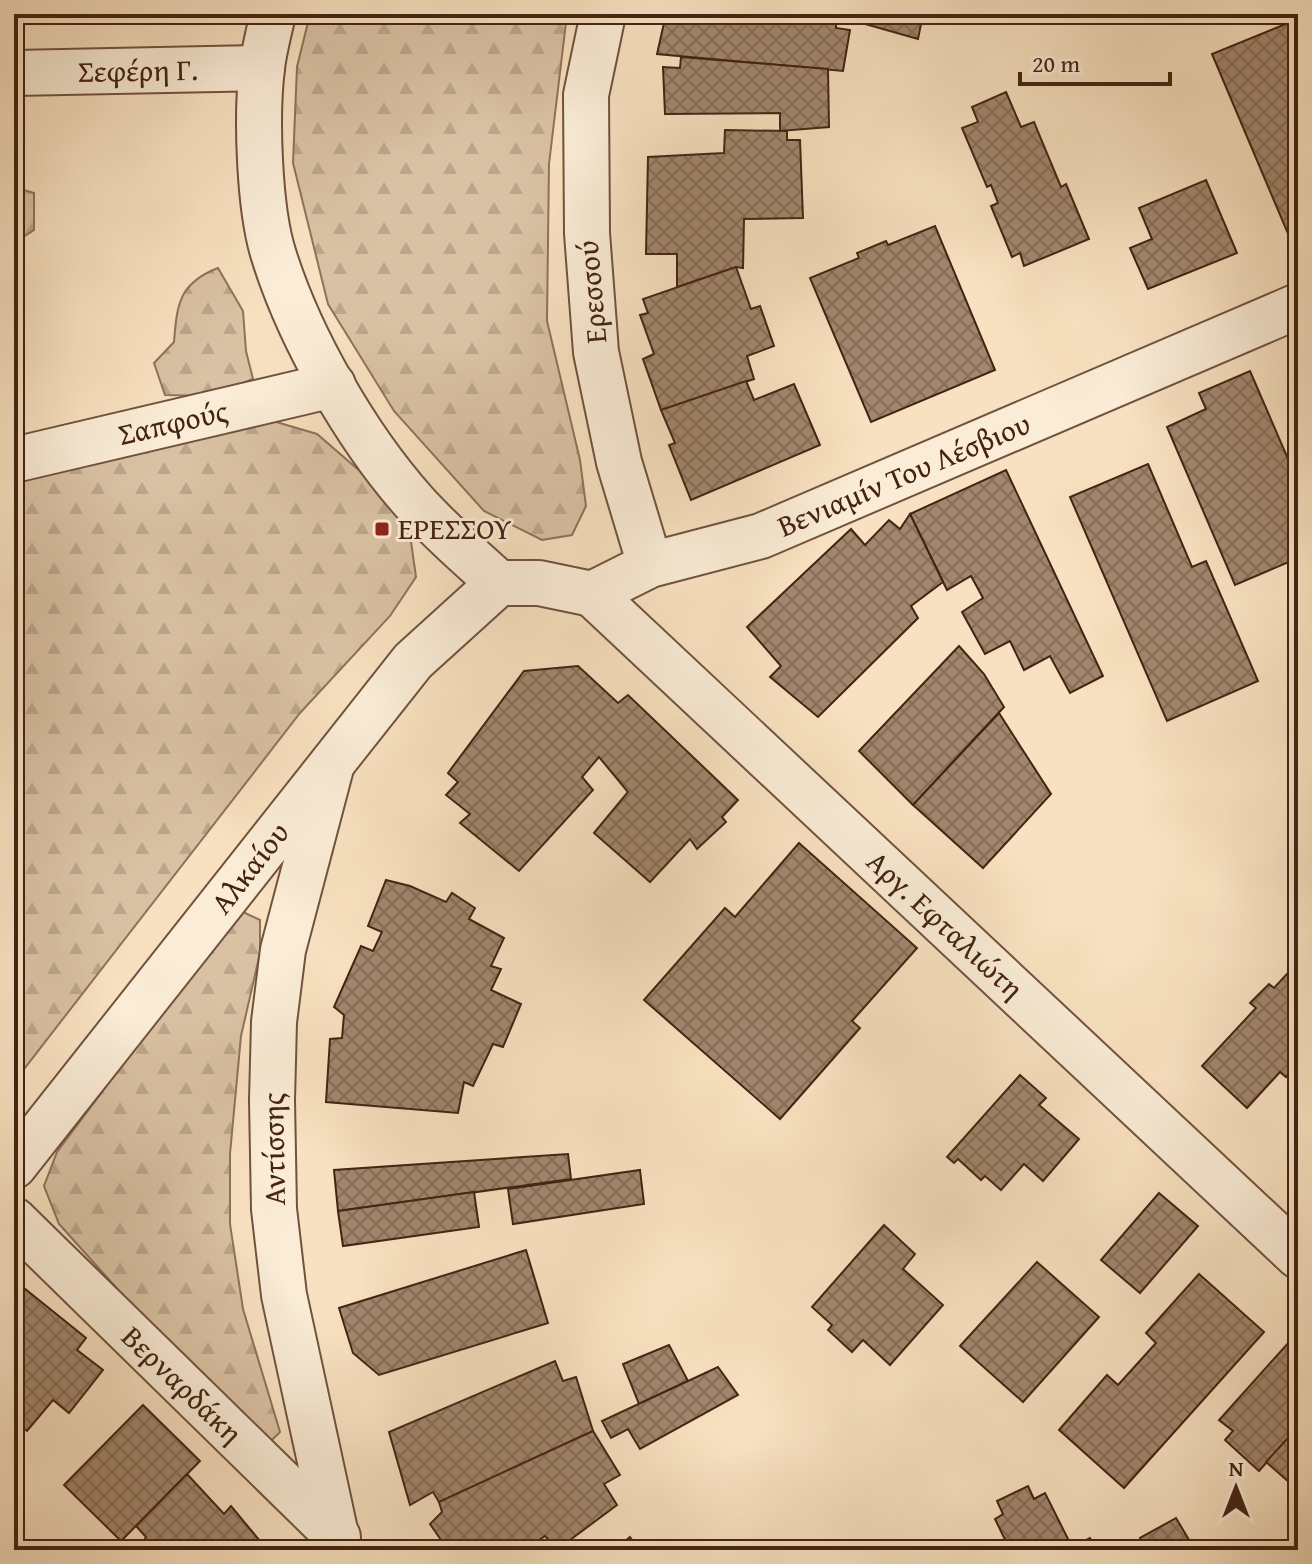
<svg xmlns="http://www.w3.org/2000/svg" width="1312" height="1564" viewBox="0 0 1312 1564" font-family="'Gentium Book Plus',serif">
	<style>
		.forest { fill: url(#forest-firs); stroke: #8e725b; stroke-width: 2 }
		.building { fill: url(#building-cross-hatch); stroke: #442313; stroke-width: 2 }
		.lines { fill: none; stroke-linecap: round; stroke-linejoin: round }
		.minor-casing { stroke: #71523e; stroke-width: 48 }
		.minor { stroke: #faecd6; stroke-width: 44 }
		.poi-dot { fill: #8f2418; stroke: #faecd6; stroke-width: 3 }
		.labels { text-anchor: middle; stroke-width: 6; stroke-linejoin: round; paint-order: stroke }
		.street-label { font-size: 30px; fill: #442313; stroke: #faecd6 }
		.poi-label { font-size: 30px; fill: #442313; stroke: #faecd6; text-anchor: start }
	</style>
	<defs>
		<pattern id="forest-firs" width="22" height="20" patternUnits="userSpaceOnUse" patternTransform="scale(2)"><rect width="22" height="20" fill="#d9c1a3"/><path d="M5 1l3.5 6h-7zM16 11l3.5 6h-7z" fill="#bba68b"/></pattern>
		<pattern id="building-cross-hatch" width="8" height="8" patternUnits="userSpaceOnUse" patternTransform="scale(2)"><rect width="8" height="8" fill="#a2866d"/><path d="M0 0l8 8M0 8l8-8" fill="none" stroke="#866d58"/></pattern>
	</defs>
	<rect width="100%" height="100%" fill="#f8e1c0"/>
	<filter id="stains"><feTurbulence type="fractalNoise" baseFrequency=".0025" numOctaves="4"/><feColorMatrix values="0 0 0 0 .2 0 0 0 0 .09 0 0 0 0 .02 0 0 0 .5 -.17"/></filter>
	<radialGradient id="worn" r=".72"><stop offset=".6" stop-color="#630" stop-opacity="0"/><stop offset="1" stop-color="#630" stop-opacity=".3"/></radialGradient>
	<!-- forest -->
	<g class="forest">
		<path d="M310,14H567L549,164L547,321L580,460L586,506L572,535L542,540L484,511L394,411L328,304L293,163L297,67Z"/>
		<path d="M14,187L34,193V230L14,243Z"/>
		<path d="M218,268L243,311L246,351L253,379L211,396L165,395L154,363L174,342C177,304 179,283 218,268Z"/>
		<path d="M266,419L317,434L376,485L408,520L416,577L390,616L300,713L14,1082V479Z"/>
		<path d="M243,912L260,920V953L241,1036L230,1154V1224L243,1309L280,1432L266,1446L237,1422L59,1224L44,1186L57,1152L222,932Z"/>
	</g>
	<!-- building -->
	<g class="building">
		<path d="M666,14L836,16V28L850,30L843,71L657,54Z"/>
		<path d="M830,14H923L918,39Z"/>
		<path d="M1298,19V232L1289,236L1212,54Z"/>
		<path d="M681,57L828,69L829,127L780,131V113L665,114L663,67L680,68Z"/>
		<path d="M1006,92L1021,127L1034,122L1061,187L1066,184L1089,239L1024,266L1020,253L1012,257L991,206L998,203L991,185L987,187L962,128L978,122L972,107Z"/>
		<path d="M725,130L787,131V140H800L803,218L744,219L743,268L736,267L677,287V254H646L648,157L724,153Z"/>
		<path d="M1206,180L1237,253L1148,289L1130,248L1152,239L1139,208Z"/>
		<path d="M935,226L995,370L871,422L810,278L859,258L857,253L886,241L888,245Z"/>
		<path d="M736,267L751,309L760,306L774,346L747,356L754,379L661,410L643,359L654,354L640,315L648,313L643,299Z"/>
		<path d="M1250,371L1298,482V558L1235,585L1167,427L1206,409L1199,393Z"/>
		<path d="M746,381L754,400L794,384L820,445L691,500L669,445L675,443L661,410Z"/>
		<path d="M1148,464L1192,567L1206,561L1258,681L1167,721L1070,497Z"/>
		<path d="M1006,470L1103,676L1070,693L1050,656L1024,670L1010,641L985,654L962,612L983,598L971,576L947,590L910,514Z"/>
		<path d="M910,514L943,582L911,606L918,618L818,717L770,677L781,666L747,627L851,529L865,545L889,520L900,529Z"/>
		<path d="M959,646L984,674L1004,707L913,805L859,751Z"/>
		<path d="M578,666L618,703L628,695L738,800L722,817L726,822L697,849L690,839L650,882L594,833L628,792L599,757L582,777L593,790L519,871L460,823L470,814L446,795L458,782L448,773L524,671Z"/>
		<path d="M999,713L1051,794L983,868L913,805Z"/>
		<path d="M799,843L917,948L852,1021L860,1028L780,1119L644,1000L725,908L735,917Z"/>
		<path d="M386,880L410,886L446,902L452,893L475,908L469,919L504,938L491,966L501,969L491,990L521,1004L503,1047L493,1044L473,1086L464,1082L458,1113L326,1102L330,1039L342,1038L344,1015L334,1007L361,946L373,951L382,932L368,926Z"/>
		<path d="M1298,962V1064L1286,1077L1280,1072L1247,1108L1202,1066L1256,1008L1250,1003L1269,984L1274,988Z"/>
		<path d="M1020,1075L1046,1098L1039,1105L1079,1139L1043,1181L1024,1164L1001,1190L985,1176L981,1180L958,1159L954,1163L947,1157Z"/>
		<path d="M568,1154L571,1179L338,1211L334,1170Z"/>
		<path d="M640,1170L644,1204L513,1224L508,1189Z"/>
		<path d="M474,1192L479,1227L343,1246L338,1211Z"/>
		<path d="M1159,1193L1198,1226L1140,1293L1101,1260Z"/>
		<path d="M884,1225L915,1254L903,1269L943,1305L890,1365L863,1340L852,1352L828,1330L832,1325L812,1307Z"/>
		<path d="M526,1250L548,1323L379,1375L353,1353L339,1308Z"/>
		<path d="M1037,1262L1099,1317L1023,1402L960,1346Z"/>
		<path d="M1199,1274L1264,1332L1124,1488L1059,1430L1107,1375L1118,1385L1156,1343L1146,1333Z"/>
		<path d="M24,1288L86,1338L77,1350L103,1370L69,1413L53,1400L27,1431L19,1425L14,1431V1301Z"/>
		<path d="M1298,1332V1427L1259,1471L1225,1440L1233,1431L1219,1420Z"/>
		<path d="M669,1345L688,1381L639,1404L623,1364Z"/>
		<path d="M555,1361L563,1381L576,1377L593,1431L439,1502L433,1492L410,1505L389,1432Z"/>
		<path d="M718,1367L738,1395L640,1449L628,1429L611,1438L602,1421Z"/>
		<path d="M143,1405L200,1461L121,1541L64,1485Z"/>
		<path d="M1298,1427V1490L1266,1462Z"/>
		<path d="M593,1431L620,1475L604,1484L617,1505L558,1549L545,1536L524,1550H448L430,1524L442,1512L439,1502Z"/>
		<path d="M187,1474L224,1514L231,1506L260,1541L252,1550H139L146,1537L136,1526Z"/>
		<path d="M1028,1486L1034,1499L1045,1493L1072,1547L1090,1538L1096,1550H1010L995,1519L1003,1514L997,1501Z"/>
		<path d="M1176,1518L1195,1550H1146L1140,1538Z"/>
		<path d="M630,1537L639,1550H614Z"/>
	</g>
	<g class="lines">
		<!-- minor casing -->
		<g class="minor-casing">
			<g id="minor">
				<path d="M273,14C269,32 264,50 262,68C256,116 259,210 274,256C300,339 357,438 415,503C441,532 470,557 499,583"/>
				<path d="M603,14L586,95L587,233L596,352L619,462L650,565"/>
				<path d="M14,73L262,68"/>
				<path d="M14,460L333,385"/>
				<path d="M499,583H539L592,594L650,565L761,536L1298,306"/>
				<path d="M592,594L1298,1256"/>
				<path d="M332,764L283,950L274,1022L272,1100L274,1209L284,1295L336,1535"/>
				<path d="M14,1166L413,661L499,583"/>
				<path d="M14,1220L338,1537"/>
			</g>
		</g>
		<!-- minor -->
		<use href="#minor" class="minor"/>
	</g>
	<!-- markers -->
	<rect class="poi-dot" x="374" y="521" width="16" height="16" rx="4"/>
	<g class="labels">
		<!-- street labels -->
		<g class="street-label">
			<text transform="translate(138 71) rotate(-1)" y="10">Σεφέρη Γ.</text>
			<text transform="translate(592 292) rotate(-95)" y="10">Ερεσσού</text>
			<text transform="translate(173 423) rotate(-13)" y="10">Σαπφούς</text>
			<text transform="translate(904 475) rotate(-23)" y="10">Βενιαμίν Του Λέσβιου</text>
			<text transform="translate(250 868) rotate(-52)" y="10">Αλκαίου</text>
			<text transform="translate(945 925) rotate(43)" y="10">Αργ. Εφταλιώτη</text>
			<text transform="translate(274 1149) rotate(-91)" y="10">Αντίσσης</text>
			<text transform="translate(182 1385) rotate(44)" y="10">Βερναρδάκη</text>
		</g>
		<!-- poi labels -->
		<g class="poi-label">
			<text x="398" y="539">ΕΡΕΣΣΟΥ</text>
		</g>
	</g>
	<!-- margin -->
	<rect width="1312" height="1564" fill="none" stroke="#f8e1c0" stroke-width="48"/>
	<rect x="16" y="16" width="1280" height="1532" fill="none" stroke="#442313" stroke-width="4"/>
	<rect x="24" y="24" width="1264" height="1516" fill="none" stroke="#442313" stroke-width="2"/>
	<!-- north arrow -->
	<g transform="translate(1236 1488)" stroke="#faecd6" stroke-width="6" paint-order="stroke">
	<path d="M0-6L14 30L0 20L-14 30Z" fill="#442313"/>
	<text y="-12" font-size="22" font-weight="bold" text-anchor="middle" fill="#442313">N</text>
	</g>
	<!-- scale -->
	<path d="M1020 72v12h150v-12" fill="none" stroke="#442313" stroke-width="4"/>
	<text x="1032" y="72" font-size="24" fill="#442313" stroke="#faecd6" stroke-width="6" paint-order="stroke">20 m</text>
	<rect width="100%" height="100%" filter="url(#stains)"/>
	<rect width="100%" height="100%" fill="url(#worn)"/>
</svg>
